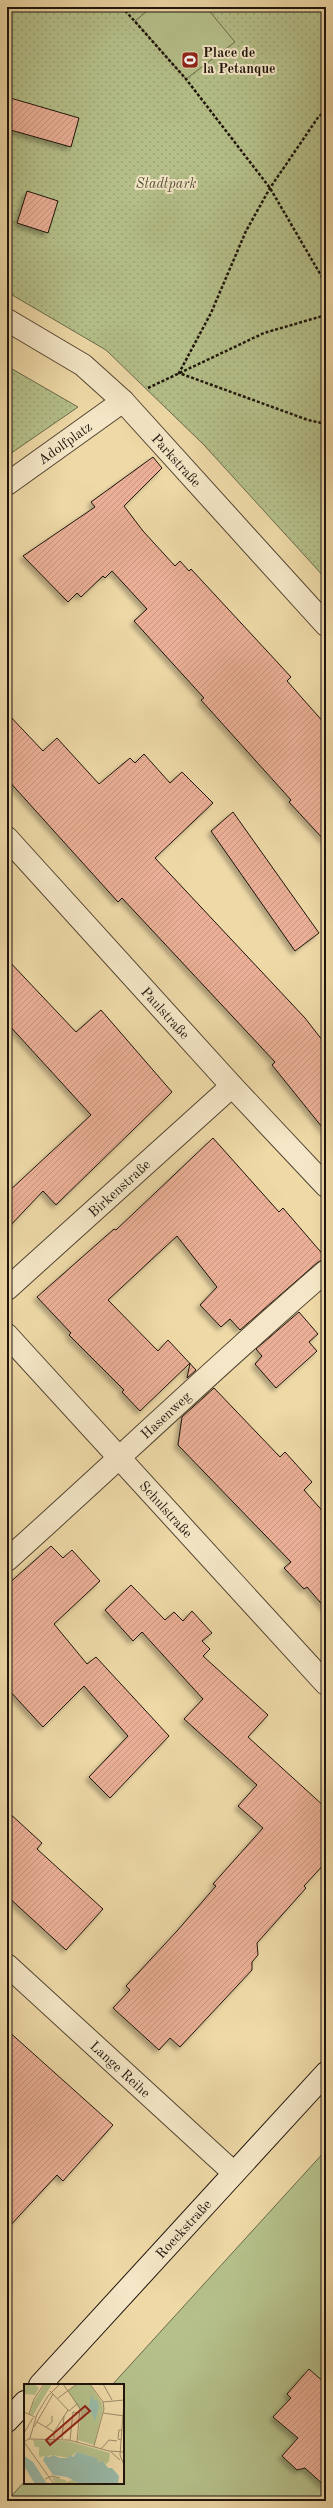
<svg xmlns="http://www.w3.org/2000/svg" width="333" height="2508" viewBox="0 0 333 2508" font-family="'Old Standard TT',serif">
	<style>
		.grass { fill: url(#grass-dots); stroke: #6a6a4b }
		.garden { fill: #b5c08a; stroke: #6a6a4b }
		.building { fill: url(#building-hatch); stroke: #1e140c; filter: url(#shadow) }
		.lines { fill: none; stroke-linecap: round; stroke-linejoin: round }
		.minor-casing { stroke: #524533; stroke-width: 24 }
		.secondary-casing { stroke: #1e140c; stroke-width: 24 }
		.path { stroke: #1e140c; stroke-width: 2.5; stroke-dasharray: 3 2; stroke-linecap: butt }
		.minor { stroke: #f4e6c6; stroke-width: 22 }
		.secondary { stroke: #f4e6c6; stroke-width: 22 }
		.labels { text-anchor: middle; stroke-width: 4; stroke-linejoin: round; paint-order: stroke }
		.poi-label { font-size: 14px; font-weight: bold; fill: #1e140c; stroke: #f4e6c6; text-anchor: start }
		.park-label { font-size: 14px; font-style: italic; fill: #535038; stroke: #f4e6c6 }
		.street-label { font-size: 14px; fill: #1e140c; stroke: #f4e6c6 }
		.inset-road { fill: none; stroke: #9b8a69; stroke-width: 1 }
		.view { fill: #8f2418; fill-opacity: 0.15; stroke: #8f2418; stroke-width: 2 }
		.inset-edge { fill: none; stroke: #1e140c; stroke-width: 2 }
	</style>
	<defs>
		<pattern id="grass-dots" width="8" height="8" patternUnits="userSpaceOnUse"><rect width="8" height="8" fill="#b5c08a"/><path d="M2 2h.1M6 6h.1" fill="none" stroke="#9ba476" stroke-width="1.8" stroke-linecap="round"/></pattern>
		<pattern id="building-hatch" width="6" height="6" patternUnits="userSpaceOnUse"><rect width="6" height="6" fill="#eaaf96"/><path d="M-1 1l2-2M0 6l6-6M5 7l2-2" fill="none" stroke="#c89680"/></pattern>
		<filter id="shadow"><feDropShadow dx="-3.5" dy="3.5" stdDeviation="2" flood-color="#0004"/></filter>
	</defs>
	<rect width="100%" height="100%" fill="#eed9a7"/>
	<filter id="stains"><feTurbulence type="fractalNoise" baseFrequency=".005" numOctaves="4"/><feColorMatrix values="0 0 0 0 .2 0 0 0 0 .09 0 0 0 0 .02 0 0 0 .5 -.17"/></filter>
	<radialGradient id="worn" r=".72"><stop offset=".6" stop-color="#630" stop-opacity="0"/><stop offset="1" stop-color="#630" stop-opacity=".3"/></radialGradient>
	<!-- grass -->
	<g class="grass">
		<path d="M7,7H326V579L204,445L106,350L7,292Z"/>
		<path d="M7,366L78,407L7,456Z"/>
	</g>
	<!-- garden -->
	<g class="garden">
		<path d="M152,7H206L235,42L186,79L135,21Z"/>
		<path d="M326,2150V2501H7L25,2481V2483H123V2385H112Z"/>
	</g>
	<!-- building -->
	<g class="building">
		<path d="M7,97L79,118L71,147L7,129Z"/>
		<path d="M27,191L58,201L48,233L17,223Z"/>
		<path d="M153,457L162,468L124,506L143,531L175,566L180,561L189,571L191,569L279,664L291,677L287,681L326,725V842L289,802L291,800L201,700L204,698L134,621L147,609L112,571L105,578L103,576L81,597L77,593L68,602L23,556L95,507L91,502Z"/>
		<path d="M7,713L43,751L57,738L99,784L130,758L135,763L144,754L170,783L182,772L213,803L155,858L305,1018L326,1045V1132L272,1065L275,1062L122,898L118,902L7,779Z"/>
		<path d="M233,812L319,933L295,951L211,831Z"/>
		<path d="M7,959L76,1032L101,1010L172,1092L56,1205L43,1191L7,1229V1193L91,1115L7,1023Z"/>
		<path d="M213,1138L279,1212L283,1208L326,1258L318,1262L240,1330L230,1319L221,1327L200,1305L217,1287L177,1236L108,1300L158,1351L168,1340L196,1370L187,1378L190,1363L140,1411L122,1392L124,1390L69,1335L71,1333L37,1297L114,1229L116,1230Z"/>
		<path d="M299,1312L318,1334L309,1342L317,1351L276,1388L255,1364L262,1356L256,1349Z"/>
		<path d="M214,1388L280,1457L285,1452L312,1482L304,1490L326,1515V1609L307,1587L304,1589L284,1568L291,1562L178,1445L182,1417Z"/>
		<path d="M51,1546L63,1558L72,1550L100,1581L54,1624L87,1664L96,1657L169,1736L110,1798L89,1777L128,1736L84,1686L43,1727L7,1688V1585Z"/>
		<path d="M131,1585L165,1620L174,1612L183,1621L192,1611L212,1633L202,1641L210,1649L203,1656L268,1715L248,1737L326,1808V1862L304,1886L306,1888L257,1943L258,1955L252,1962V1970L180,2047L170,2038L159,2050L113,2008L130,1990L126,1986L177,1931L216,1886L213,1884L263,1828L238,1806L257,1785L184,1719L203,1699L142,1632L133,1641L105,1610Z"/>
		<path d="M7,1811L42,1843L37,1849L103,1909L66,1950L7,1896Z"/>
		<path d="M7,2030L113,2125L63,2181L57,2175L7,2229Z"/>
		<path d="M309,2369L326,2384V2487L305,2468L297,2470L282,2456L298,2438L273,2417L291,2398L287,2394Z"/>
	</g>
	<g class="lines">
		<!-- minor casing -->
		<g class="minor-casing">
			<g id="minor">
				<path id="s1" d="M7,320L83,365L123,401L326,625"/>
				<path id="s2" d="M7,484L123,401"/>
				<path id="s3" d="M7,838L232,1086L326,1186"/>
				<path id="s4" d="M7,1289L232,1086"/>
				<path id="s5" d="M7,1335L326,1684"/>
				<path id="s6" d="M7,1560C114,1464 217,1365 326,1271"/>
				<path id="s7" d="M7,1965L234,2173"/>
			</g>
		</g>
		<!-- secondary casing -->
		<g class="secondary-casing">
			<g id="secondary">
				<path id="s8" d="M40,2385L326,2073"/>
				<path d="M7,2421L25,2402"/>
			</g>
		</g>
		<!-- path -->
		<g class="path">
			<path d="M122,7L186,79L270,188L326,284"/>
			<path d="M326,111L319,116L270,188L246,231L211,313L179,373L308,420L326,424"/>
			<path d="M148,388L264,333L326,315"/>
		</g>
		<!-- minor -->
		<use href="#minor" class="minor"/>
		<!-- secondary -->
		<use href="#secondary" class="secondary"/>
	</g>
	<!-- icons -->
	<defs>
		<g id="stadium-square" transform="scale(0.9)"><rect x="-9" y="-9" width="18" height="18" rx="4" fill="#8f2418" stroke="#f4e6c6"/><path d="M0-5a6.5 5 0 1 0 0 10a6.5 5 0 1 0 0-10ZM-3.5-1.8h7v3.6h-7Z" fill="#fff"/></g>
	</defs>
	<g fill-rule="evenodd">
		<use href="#stadium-square" x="190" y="60"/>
	</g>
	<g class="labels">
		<!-- poi labels -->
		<g class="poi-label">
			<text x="203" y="57">Place de<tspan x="203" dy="16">la Petanque</tspan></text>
		</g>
		<!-- park labels -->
		<g class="park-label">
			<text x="166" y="188">Stadtpark</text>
		</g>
		<!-- street labels -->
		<g class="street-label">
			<text dy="5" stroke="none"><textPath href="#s2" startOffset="71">Adolfplatz</textPath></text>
			<text dy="5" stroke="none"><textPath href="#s1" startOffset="222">Parkstraße</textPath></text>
			<text dy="5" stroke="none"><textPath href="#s3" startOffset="236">Paulstraße</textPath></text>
			<text dy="5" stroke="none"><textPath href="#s4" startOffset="151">Birkenstraße</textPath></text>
			<text dy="5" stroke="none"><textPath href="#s6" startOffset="215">Hasenweg</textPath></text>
			<text dy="5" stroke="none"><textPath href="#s5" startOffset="236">Schulstraße</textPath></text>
			<text dy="5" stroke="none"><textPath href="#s7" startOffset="154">Lange Reihe</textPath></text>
			<text dy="5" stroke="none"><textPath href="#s8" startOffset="212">Roeckstraße</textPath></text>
		</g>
	</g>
	<!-- overview -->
	<g transform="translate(24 2384)">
		<rect width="100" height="100" fill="#eed9a7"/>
		<path d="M0,0H10L15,4L11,11L0,10ZM53,0H66L78,19L79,25L70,61L54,56L57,28L44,7Z" fill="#b5c08a"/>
		<path d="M21,0H28L9,31L6,30L9,19ZM9,56L44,57L86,69L85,77L82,80L79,77L74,78L73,74L53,68L45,74L29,71L15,73V63H11ZM28,93L42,96V98L49,96L55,100H31Z" fill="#b5c08a"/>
		<path d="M67,12L70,14L68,16H73L75,23L71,37L65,23ZM53,68L73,74V77L74,75V78L79,77L84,84H88L95,92L94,100H56L43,93L29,91L19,76L21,72L26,73L29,71L36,74H44L45,71L49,73ZM0,72L9,78L23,100H11L0,82Z" fill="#99baa8"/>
		<path class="inset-road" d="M39,0L56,24L53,58M66,0L79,18L80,25L70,62M79,0L88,16M26,7L45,27L53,20M34,14L53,0M79,18L100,16M0,28L11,33M79,29L100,32M5,30L10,15L20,0M13,38L30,48M10,43L29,10M22,43L28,38V32M0,49L9,34M5,55L45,56L85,67L100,68M30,55V48L44,26M38,55L40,32M46,56L49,28L56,29M97,56L94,55L95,46H98M0,58L6,54L13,30L24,12L36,0M0,58L30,100M77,65L85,56L93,57M87,68L96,76M100,81L96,71L100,18M21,95L28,92L36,94"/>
		<path class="view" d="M61,22L66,27L26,61L22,56Z"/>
		<rect width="100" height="100" class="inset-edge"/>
	</g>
	<!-- margin -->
	<rect width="333" height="2508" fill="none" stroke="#eed9a7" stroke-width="24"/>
	<rect x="8" y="8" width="317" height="2492" fill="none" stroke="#1e140c" stroke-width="2"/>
	<rect x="12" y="12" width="309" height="2484" fill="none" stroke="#1e140c"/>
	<rect width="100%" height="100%" filter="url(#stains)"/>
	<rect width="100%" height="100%" fill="url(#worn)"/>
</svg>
